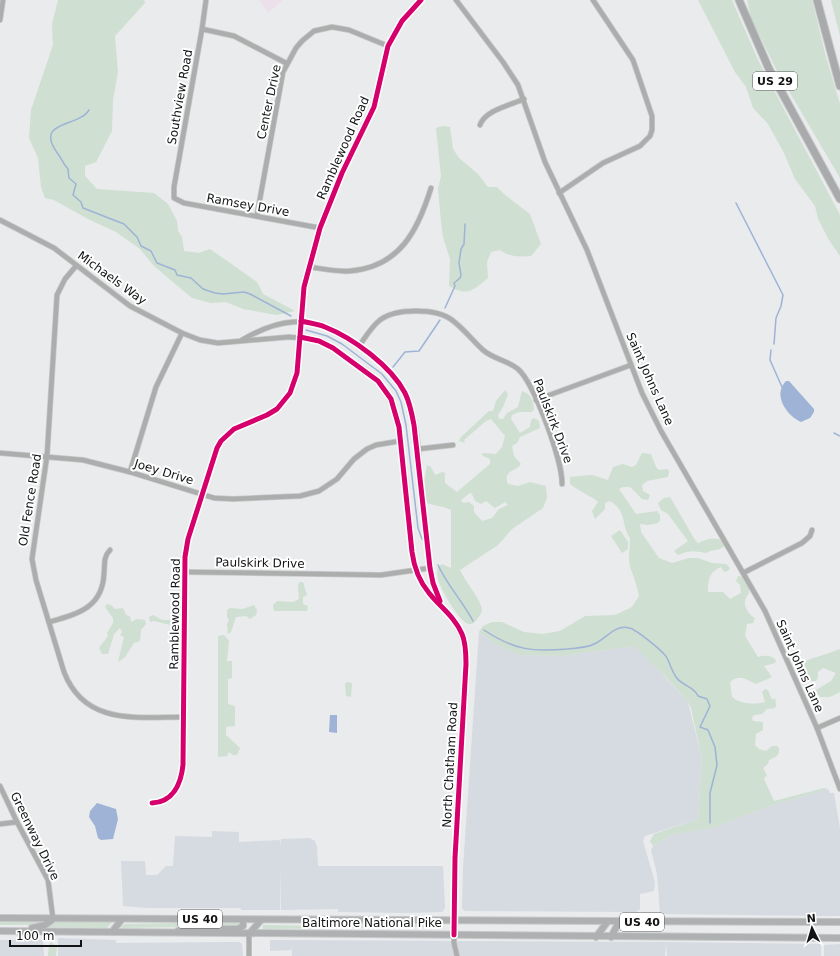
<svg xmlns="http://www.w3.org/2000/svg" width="840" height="956" viewBox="0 0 840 956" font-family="'DejaVu Sans',sans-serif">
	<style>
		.built { fill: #d6dae1 }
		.education { fill: #ece1eb }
		.green { fill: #cfdfd1; fill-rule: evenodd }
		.water { fill: #9eb3d6 }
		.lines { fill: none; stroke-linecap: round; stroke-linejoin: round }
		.stream { stroke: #9eb3d6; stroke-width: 1.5 }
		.minor-casing { stroke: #c7c8c9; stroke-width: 6 }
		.major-casing { stroke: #c7c8c9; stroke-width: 8 }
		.highway-casing { stroke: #c7c8c9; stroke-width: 9 }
		.minor { stroke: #acadad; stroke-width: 4.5 }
		.major { stroke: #aeb0b1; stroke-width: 6 }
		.highway { stroke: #a8aaac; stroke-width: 7 }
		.cycleway-casing { stroke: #fff; stroke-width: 8 }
		.cycleway { stroke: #d6006c; stroke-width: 5 }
		.labels { text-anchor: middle; stroke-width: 4; stroke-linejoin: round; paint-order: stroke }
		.shield { fill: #fff; stroke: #595a5a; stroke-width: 1 }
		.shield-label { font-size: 11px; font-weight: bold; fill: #121314 }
		.street-label { font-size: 12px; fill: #121314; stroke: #fff }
	</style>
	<rect width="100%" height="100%" fill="#e9ebed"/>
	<!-- built -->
	<g class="built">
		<path d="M479,632L495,644L519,655L562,656L634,646L645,655L688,702L702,759L698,819L645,836L643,841L655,882L654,891L640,894V909L636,912L464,911L462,908L463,868Z"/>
		<path d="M828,789L830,793H834L840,829V916L660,914L657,874L651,850L653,846L672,835L712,828L770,806Z"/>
		<path d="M212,831L239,832V842L280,840V846L281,839L310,838L315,841L317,847L318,866H443L445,908L442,912L403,913L338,912V909L281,910L280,864V910H241V908H147L123,906L121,861H145L146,875H157L166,866H173L175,836L212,837Z"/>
		<path d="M58,938L116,940V943L239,942L242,944L243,956H58Z"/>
		<path d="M0,940H43L44,956H0Z"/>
		<path d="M270,940L666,942L665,956H292L291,943V950L270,951Z"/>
		<path d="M666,942L821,944V956H667Z"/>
		<path d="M840,944V956H824V945Z"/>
	</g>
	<!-- education -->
	<path class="education" d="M259,0H283L268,13Z"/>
	<!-- green -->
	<g class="green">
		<path d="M58,0H144L145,3L115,36L118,72L113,100L112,131L96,162L85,166V176L97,189L154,193L168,204L177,221L178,231L182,237L184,251L199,253L210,249L257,282L263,294L295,311L277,315L243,309L226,302L211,303L192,298L154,266L140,249L116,232L88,219L54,200L45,198L41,187L38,158L29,138L31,110L53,45L52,24Z"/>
		<path d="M698,0H732L758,60L840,215V256L829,240L818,219L815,206L795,179L784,153L768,124L753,108L746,87L735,72Z"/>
		<path d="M747,0H812L826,57L840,104V178L776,69L751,18Z"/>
		<path d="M831,0H840V36L831,1Z"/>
		<path d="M443,126L450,127L453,149L459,158L479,175L488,187H497L505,195L530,214L541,244L531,256C520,257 509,257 500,250L491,252L487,262L488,278C473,290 468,297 449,286L450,259L443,237L441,222L438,189L441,176L436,128Z"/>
		<path d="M505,390L508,394L503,407L498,415L499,419H503L507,413L518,407L522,391C532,395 533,400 534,410L532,412H519L512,415L511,419L520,433L530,427L531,420L534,418L539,421L540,428L520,437L517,443L512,446L514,456L521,464C515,472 502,471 508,484L518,486L530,482L546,486L547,498L543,508L512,529L498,545L460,570C466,583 477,594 481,606C483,611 481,614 478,618C476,621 473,625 469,624C460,623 442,591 439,582C437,577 437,572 438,567L442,564L451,568V510C444,506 435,506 427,503L424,493V483L427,465L431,467L435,475L442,472L445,473V483L457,492L490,464V459L483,456L482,453L496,454L502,447L505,436L491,419L486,421L464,440L465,443L459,441L460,438L489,411H493L496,401ZM470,493L472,494L475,501L481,504L486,501L495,508L505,502L508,505L499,509L492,518L482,521L474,512V506L469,502L463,503L461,500Z"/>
		<path d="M642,453L651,454L656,467L659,470L668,469L669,472L668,477L647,481L642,485L643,491L650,495L648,500L642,499L630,487H623L619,489L636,514L657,511L660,515V520L658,523L648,525L640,524L641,532L659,558L672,563L689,558H698L712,563L726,564L730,568L728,571L724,572L721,567C709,572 708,580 708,592H723L730,599L741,593L740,585L736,581L738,576L744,577C747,581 750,587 749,592C748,596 745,598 745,602C744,607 750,616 755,618L753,623L747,624L745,636L758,657C764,655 771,655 776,660L775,663L764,666L772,677L756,684C746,679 739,674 730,682L732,697C740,704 755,705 765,702L762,692L765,689L768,690L772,700L775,698L776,705L775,708L767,709L762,714L754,715L752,718L753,721L763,722V730L756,734L755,745L759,749L766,751L772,746H777L779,748C780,756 775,757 769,760L768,764L763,768L767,775L764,779L774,801L824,788L828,789L770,806L712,828L672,835L653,846L650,841L654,834L698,819L702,759L691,708L688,702L665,676L634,646L562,656L519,655L495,644L479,632L483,626L492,622H502L524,632L542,634L560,631L585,616L615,615L632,607L639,596C637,587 635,580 632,572C627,562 630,549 630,538C620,523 628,512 610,501L605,503V509L595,519L592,511L598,502C595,498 577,490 570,484V477L592,475L608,480L613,467L623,464L632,467L636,465Z"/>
		<path d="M670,497L695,540L698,543C707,539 715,536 723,541L724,546L720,549L710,551L706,553C693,551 692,550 678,555L674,551L688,541L668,514L661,510L658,503L664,498Z"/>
		<path d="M620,530L628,542V549L622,553L611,536Z"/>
		<path d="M300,582H303L307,595L303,597V604L308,606L307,611H274L273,605L277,601L293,602L299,599L298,585Z"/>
		<path d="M176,601H180L183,606L181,611L183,616L179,623L177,622L174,626L154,621L150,622L149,617L153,615L162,620H169L177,611L173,604Z"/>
		<path d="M107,604L111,605L115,609L123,608L126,615L130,616L131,622L137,619L145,620L146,624L141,630L140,641L134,643L125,657L118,662L124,637L120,635L122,632L120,628L114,634L108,654H102L99,648L108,636L107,633L113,623V618L105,607Z"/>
		<path d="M254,605L257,610L256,615L250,619L246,616L236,617L231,632L228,634L227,624L229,620L227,617V610L230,608L243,609Z"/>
		<path d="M224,635L229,641L227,661H232V678L228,679V704L235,706V726L226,727V735L240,748L237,755H233L229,752L227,756L218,757V636Z"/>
		<path d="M840,649V692L830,697H820L816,692V690L831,681L836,673L823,668L818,672V677L816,681H807L802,663C808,659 831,653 840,649Z"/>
		<path d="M347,682L352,683L351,697L346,696L345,684Z"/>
		<path d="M0,921H44V922L37,925H0Z"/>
		<path d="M53,922H112L107,928L46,927Z"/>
		<path d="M236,922L240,924L238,926L123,928L121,927L125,924Z"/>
		<path d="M354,923L441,924L440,927L263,929V925L327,926Z"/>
		<path d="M51,942L57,947L56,956H48L49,945Z"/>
	</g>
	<!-- water -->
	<g class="water">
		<path d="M786,381H789L814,409V412L810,418L801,422C787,416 772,395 786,381Z"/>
		<path d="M330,715H337V733L329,732Z"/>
		<path d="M97,803L116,809L118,819L113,839L101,840L98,838L95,826L89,817L90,811Z"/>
	</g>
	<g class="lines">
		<!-- stream -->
		<g class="stream">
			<path d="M89,110C78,128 33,120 58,154C62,159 63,164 68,169L69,178L76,184L73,195L81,202L83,208L124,224L137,237L141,246L151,251L157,263L175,270L177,275L191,278L203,289L215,293L223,294L244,292L250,294L291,316"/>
			<path d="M736,203L783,295L781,306L776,318L774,344"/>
			<path d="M445,308L455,286L454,283L460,278L461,275L459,263L461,249L464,244L465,224"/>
			<path d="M306,330L327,336L342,344L382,374L396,391L401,402L406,425L418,528L422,539"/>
			<path d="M771,350L770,360L782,387"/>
			<path d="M393,367L405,352L419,351L440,320"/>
			<path d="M834,433L840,436"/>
			<path d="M438,565C447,585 463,602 473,621"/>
			<path d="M484,630C514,650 532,652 567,649C576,648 587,648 594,644C606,639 615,624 629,628C636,629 664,652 667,658C670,664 672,671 676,677C682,686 694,686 698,696L707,699L710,706L700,727L708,730L715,747L717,765L710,793V823"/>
		</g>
		<!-- minor casing -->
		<g class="minor-casing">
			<g id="minor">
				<path d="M206,0L202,29L174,187V198L184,203L320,228"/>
				<path d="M456,0L503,62L518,85L545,162L587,250L642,393L661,431L765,611L817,728L840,789"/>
				<path d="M0,20L3,0"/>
				<path d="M202,29L234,36L286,63"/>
				<path d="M480,125C485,110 511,105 524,99"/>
				<path d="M559,193L603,163L640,146L650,136L652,130V116L633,60L593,0"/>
				<path d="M257,215L283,72L296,48L302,41L314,31L332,27L349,30L388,46"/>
				<path d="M0,220L54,248L130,306L182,333L200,340L218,343L289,337L312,339L333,348L369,373L386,391L397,416L406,483L412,552C418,599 459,606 466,653L455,858L454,943L457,956"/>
				<path d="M76,266L65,279L57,295L47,456L32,559L36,580L64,672C85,726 137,717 184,717"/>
				<path d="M310,267C323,269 337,272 350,271C400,267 418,230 431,188"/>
				<path d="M242,340C278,319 308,314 344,337C363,349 384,363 398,381C419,410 418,452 421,486C423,513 427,540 430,568L433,583L441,603"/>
				<path d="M359,346C365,338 371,327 380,320C396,308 436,308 452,320C464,329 473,341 483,350C493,359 507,360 518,369C534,383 563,462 562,484"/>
				<path d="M536,400L631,365"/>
				<path d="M418,449L453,445"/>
				<path d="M0,453L83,460L130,472L214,498L233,499L300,496L319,491L337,479L354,459L367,449L376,445L400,441"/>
				<path d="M130,472L156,387L182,333"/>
				<path d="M185,572L381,575L430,568"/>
				<path d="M743,573L802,543L810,536L812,530"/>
				<path d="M49,622C77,614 103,608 104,573C105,565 103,557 110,550"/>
				<path d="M817,728L840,718"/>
				<path d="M0,786L17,822L48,880L53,919"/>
				<path d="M152,803C173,802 181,784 183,765L185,557L188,539L217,448L221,441L234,429L267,415L277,409L290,393L297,373L304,287L320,228L342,173L374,107L388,46L402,21L421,0"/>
				<path d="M0,824L17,822"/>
				<path d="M249,956V934"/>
			</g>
		</g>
		<!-- major casing -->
		<g class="major-casing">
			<g id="major">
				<path d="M0,918L840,922"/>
				<path d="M32,928L45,925L53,919"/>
				<path d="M0,931L840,938"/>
				<path d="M178,931L187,929H238L243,926V920"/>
				<path d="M112,932L122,919"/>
				<path d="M249,934L261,920"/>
				<path d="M596,937L608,921"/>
				<path d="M611,937L619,922"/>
			</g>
		</g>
		<!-- highway casing -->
		<g class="highway-casing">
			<g id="highway">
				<path d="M739,0L769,69L840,199"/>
				<path d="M817,0L840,86"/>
			</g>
		</g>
		<!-- minor -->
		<use href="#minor" class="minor"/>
		<!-- major -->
		<use href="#major" class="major"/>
		<!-- highway -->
		<use href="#highway" class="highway"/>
		<!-- cycleway casing -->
		<g class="cycleway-casing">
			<g id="cycleway">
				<path d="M301,321C309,323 318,324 325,327C353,338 391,366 405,393C410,403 412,414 414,425L430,568L433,583L440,601"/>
				<path d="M300,337L319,341L333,348L378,381L391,399L399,427L412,552C414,567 419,581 429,593C440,607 455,617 462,634C466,643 466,654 466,664L455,858L454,935"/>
				<path d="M152,803C173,802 181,784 183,765L185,557L188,539L217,448L221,441L234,429L267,415L277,409L290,393L297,373L304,287L320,228L342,173L374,107L388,46L402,21L421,0"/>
			</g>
		</g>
		<!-- cycleway -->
		<use href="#cycleway" class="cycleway"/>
	</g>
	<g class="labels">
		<!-- shield labels -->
		<g class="shield">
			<rect x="753" y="72" width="44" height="18" rx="3"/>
			<rect x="178" y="910" width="44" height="18" rx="3"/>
			<rect x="620" y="913" width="44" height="18" rx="3"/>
		</g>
		<g class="shield-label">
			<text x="775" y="85">US 29</text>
			<text x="200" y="923">US 40</text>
			<text x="642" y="926">US 40</text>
		</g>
		<!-- street labels -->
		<g class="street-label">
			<text transform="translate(180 97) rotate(-80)" y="4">Southview Road</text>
			<text transform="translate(269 102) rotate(-78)" y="4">Center Drive</text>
			<text transform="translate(343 148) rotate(-66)" y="4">Ramblewood Road</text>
			<text transform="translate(248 205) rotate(10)" y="4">Ramsey Drive</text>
			<text transform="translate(112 278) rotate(36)" y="4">Michaels Way</text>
			<text transform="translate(650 379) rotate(66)" y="4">Saint Johns Lane</text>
			<text transform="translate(553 421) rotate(69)" y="4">Paulskirk Drive</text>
			<text transform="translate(164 472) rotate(17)" y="4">Joey Drive</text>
			<text transform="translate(30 500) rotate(-81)" y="4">Old Fence Road</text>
			<text transform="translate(260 563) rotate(1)" y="4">Paulskirk Drive</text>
			<text transform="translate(175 614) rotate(-89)" y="4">Ramblewood Road</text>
			<text transform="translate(800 666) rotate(66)" y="4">Saint Johns Lane</text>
			<text transform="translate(450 765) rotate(-87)" y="4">North Chatham Road</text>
			<text transform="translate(35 836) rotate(64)" y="4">Greenway Drive</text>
			<text x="372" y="927">Baltimore National Pike</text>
		</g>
	</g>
	<!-- north arrow -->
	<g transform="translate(812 928) rotate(355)" stroke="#ffffff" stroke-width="3" paint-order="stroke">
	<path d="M0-3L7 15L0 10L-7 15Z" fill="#121314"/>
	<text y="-6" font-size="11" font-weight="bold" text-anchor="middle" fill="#121314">N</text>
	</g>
	<!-- scale -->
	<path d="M10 940v6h71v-6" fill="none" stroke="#121314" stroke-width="2"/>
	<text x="16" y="940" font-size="12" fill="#121314" stroke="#ffffff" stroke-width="3" paint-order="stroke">100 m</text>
</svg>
